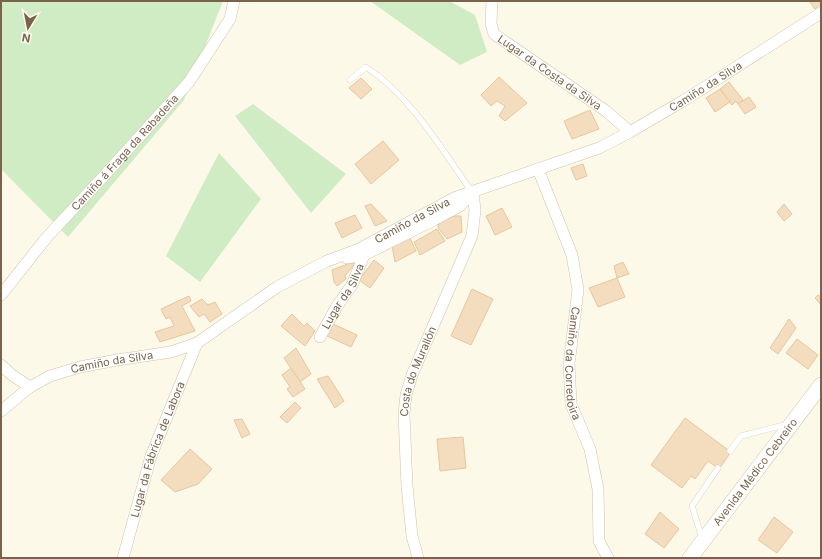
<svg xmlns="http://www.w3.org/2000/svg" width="822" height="559" viewBox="0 0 822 559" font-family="Inter,sans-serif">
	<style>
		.green { fill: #cfecc5 }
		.building { fill: #f4dcbe; stroke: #e8c69e }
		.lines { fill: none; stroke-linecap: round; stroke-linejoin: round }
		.lane-casing { stroke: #d0c2ac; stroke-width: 6 }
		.street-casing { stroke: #d0c2ac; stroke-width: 12 }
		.secondary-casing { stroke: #d3c3aa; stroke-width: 16 }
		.lane { stroke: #fff; stroke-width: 5.5 }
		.street { stroke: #fff; stroke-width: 11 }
		.secondary { stroke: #fff; stroke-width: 15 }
		.labels { text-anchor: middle; stroke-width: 4; stroke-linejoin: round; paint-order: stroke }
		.street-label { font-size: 11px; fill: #79634a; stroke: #fffbef }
	</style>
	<rect width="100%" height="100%" fill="#fdf9e8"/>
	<!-- green -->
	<g class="green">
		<path d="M1,1H223L184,100L68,237L1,169Z"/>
		<path d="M370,1H449L475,15L487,52L460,65Z"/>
		<path d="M253,104L346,174L311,213L235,116Z"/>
		<path d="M219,153L261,199L200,282L166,256Z"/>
	</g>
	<!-- building -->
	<g class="building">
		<path d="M809,1H821V4L815,9Z"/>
		<path d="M499,77L527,103L505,121L499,116L505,106L497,101L491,106L481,95Z"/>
		<path d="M361,78L372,89L361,99L349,88Z"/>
		<path d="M729,82L743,100L738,104L736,101L732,105L720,89Z"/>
		<path d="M720,89L730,102L715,112L706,98Z"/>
		<path d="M749,97L756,107L745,114L738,104Z"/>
		<path d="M590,110L599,129L572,139L564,121Z"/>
		<path d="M383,141L399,160L371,184L355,164Z"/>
		<path d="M583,164L587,176L576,180L571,168Z"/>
		<path d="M371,204L387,221L375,226L365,206Z"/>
		<path d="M784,204L792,214L784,221L777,212Z"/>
		<path d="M502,208L512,227L495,235L486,216Z"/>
		<path d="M355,215L362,228L342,238L335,223Z"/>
		<path d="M453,216H461L462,232L447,239L438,228L439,222Z"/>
		<path d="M437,229L445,241L420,255L414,242Z"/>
		<path d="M409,236L416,251L395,262L392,246Z"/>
		<path d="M374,260L384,268L370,288L359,280Z"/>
		<path d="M353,262L354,265L345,276L346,279L337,286L334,282L332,270Z"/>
		<path d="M623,262L629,274L617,278L614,266Z"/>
		<path d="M617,278L625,297L598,307L589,288Z"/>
		<path d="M472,289L493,299L471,345L451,336Z"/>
		<path d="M818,295L821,297V305L815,298Z"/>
		<path d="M189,296L191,301L182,306L195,331L160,342L155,332L174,326L170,317L166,319L161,309Z"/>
		<path d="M202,299L208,305L215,302L222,314L210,322L204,314L199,317L190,306Z"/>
		<path d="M292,314L304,326L307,323L315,331L305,346L281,326Z"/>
		<path d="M789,319L796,328L778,354L770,348Z"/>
		<path d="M331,323L357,335L351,347L325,335Z"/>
		<path d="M797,339L818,355L808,369L786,353Z"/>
		<path d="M296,348L311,374L300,382L284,358Z"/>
		<path d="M291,368L305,389L293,397L287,389L290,387L282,375Z"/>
		<path d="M328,376L344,401L335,408L317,379Z"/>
		<path d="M295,402L301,408L287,423L280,417Z"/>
		<path d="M685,418L731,452L719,469L708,461L695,479L691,476L682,488L651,465Z"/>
		<path d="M242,419L250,434L242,438L234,420Z"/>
		<path d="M463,437L466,468L440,471L437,439Z"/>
		<path d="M190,449L212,469L198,484L175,492L161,480Z"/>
		<path d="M660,512L679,529L664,548L645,534Z"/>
		<path d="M774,517L793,532L777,553L758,540Z"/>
	</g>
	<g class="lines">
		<!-- lane casing -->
		<g class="lane-casing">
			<g id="lane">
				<path d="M350,80L366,67C411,96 442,150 472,192"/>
				<path d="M730,451L741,436L788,424"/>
				<path d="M702,538L692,506L718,468"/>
			</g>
		</g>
		<!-- street casing -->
		<g class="street-casing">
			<g id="street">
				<path id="s1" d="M492,1L491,24L494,34L606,111L630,132"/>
				<path id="s2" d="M538,169L572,255L578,290L569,364L571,404L590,449L598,489L599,541L608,558"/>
				<path d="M347,258L364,255L434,220L460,206L472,193"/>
				<path id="s3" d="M1,295L47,237L103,177L189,82L230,19L234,1"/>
				<path id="s4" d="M320,337L337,306L352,285L364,255"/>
				<path d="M1,365L12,375L30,387"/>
				<path id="s5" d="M1,411L30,387L50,376L80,367L117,360L171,352L197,343L277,287L327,261L357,250L454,198L599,148L630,132L683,101L821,13"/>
				<path id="s6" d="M123,558L151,456L197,343"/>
				<path id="s7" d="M418,558L412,536L407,486L404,414L406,395L412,375L472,236L475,210L473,193"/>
			</g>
		</g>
		<!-- secondary casing -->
		<g class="secondary-casing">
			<g id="secondary">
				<path id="s8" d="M690,558L821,385"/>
			</g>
		</g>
		<!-- lane -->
		<use href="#lane" class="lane"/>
		<!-- street -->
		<use href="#street" class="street"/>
		<!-- secondary -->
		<use href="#secondary" class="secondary"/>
	</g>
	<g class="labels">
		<!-- street labels -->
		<g class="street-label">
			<text dy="4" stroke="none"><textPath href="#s1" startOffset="101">Lugar da Costa da Silva</textPath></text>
			<text dy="4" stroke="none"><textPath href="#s5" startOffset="784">Camiño da Silva</textPath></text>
			<text dy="4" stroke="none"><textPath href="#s3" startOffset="189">Camiño á Fraga da Rabadeña</textPath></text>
			<text dy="4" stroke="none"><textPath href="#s5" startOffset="460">Camiño da Silva</textPath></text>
			<text dy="4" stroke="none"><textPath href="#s4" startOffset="47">Lugar da Silva</textPath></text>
			<text dy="4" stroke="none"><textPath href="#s5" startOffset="124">Camiño da Silva</textPath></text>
			<text dy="4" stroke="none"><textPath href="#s2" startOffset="202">Camiño da Corredoira</textPath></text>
			<text dy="4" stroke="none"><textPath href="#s7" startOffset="190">Costa do Murallón</textPath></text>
			<text dy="4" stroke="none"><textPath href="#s6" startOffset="114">Lugar da Fábrica de Labora</textPath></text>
			<text dy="4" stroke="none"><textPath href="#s8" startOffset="108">Avenida Médico Cebreiro</textPath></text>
		</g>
	</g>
	<!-- border -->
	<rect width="822" height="559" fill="none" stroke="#79634a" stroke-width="4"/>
	<!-- north arrow -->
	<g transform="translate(28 28) rotate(190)" stroke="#fffbef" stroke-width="3" paint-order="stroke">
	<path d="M0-3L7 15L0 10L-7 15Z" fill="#79634a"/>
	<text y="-6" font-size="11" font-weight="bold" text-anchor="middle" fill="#79634a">N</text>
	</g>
</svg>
